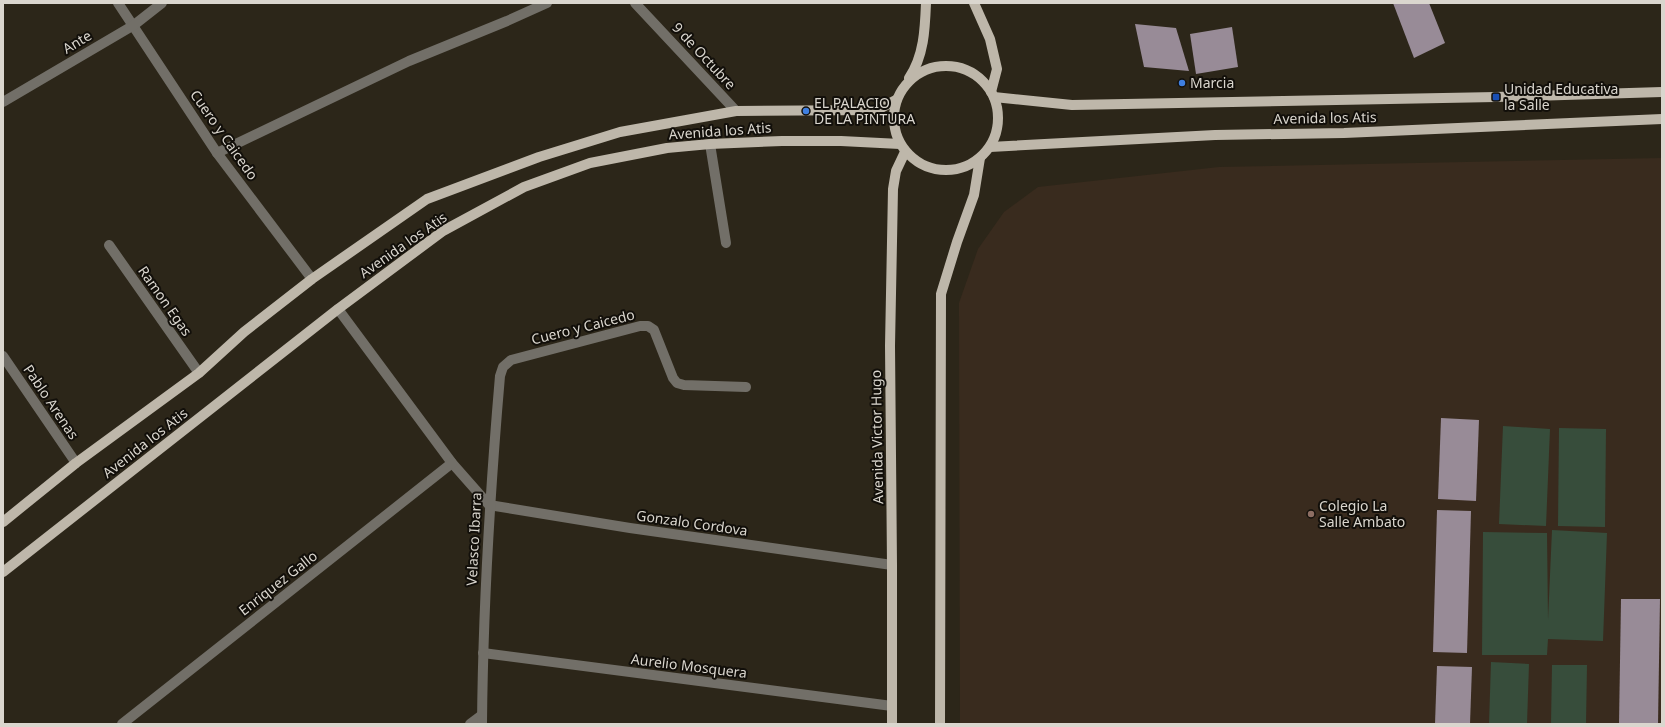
<svg xmlns="http://www.w3.org/2000/svg" width="1665" height="727" viewBox="0 0 1665 727" font-family="'Noto Sans',sans-serif">
	<style>
		.education { fill: #392b1e }
		.green { fill: #374d3b }
		.building { fill: #988b97 }
		.lines { fill: none; stroke-linecap: round; stroke-linejoin: round }
		.minor { stroke: #726f68; stroke-width: 10 }
		.major { stroke: #beb7aa; stroke-width: 10 }
		.shop-dot { fill: #3f7fe0; stroke: #120f0a; stroke-width: 1.5 }
		.transit-dot { fill: #1a4fb4; stroke: #120f0a; stroke-width: 1.5 }
		.education-dot { fill: #8d6e63; stroke: #120f0a; stroke-width: 1.5 }
		.labels { text-anchor: middle; stroke-width: 4; stroke-linejoin: round; paint-order: stroke }
		.street-label { font-size: 14px; fill: #dad6ce; stroke: #120f0a }
		.poi-label { font-size: 14px; fill: #dad6ce; stroke: #120f0a; text-anchor: start }
	</style>
	<rect width="100%" height="100%" fill="#2c2619"/>
	<!-- education -->
	<path class="education" d="M1662,158V724H960L959,303L978,249L1004,212L1038,187L1219,167Z"/>
	<!-- green -->
	<g class="green">
		<path d="M1503,426L1550,429L1546,526L1499,524Z"/>
		<path d="M1559,428L1606,429L1605,527L1558,526Z"/>
		<path d="M1552,530L1607,533L1603,641L1548,639L1547,655H1482L1483,532L1547,533L1548,620Z"/>
		<path d="M1491,662L1529,664L1527,724H1489Z"/>
		<path d="M1552,665H1587L1586,724H1551Z"/>
	</g>
	<!-- building -->
	<g class="building">
		<path d="M1393,3H1429L1445,43L1414,58Z"/>
		<path d="M1135,24L1176,28L1189,71L1144,67Z"/>
		<path d="M1232,27L1238,67L1196,74L1190,34Z"/>
		<path d="M1441,418L1479,420L1476,501L1438,499Z"/>
		<path d="M1437,510L1471,511L1467,653L1433,652Z"/>
		<path d="M1621,599H1660L1658,724H1619Z"/>
		<path d="M1437,666L1472,667L1470,724H1435Z"/>
	</g>
	<g class="lines">
		<!-- minor -->
		<g class="minor">
			<path d="M118,3L217,153L312,279"/>
			<path d="M635,3L736,111"/>
			<path d="M3,102L134,25L162,3"/>
			<path d="M710,144L726,243"/>
			<path d="M217,153L409,61L507,21L547,3"/>
			<path d="M109,245L199,373"/>
			<path d="M338,309L452,463L489,505L630,528L892,565"/>
			<path d="M3,356L76,463"/>
			<path d="M483,653L892,706"/>
			<path d="M122,724L452,463"/>
			<path d="M470,724L482,715"/>
			<path d="M482,724C483,608 490,492 500,376L503,367L511,360L640,326H648L654,330L673,378L677,383L684,385L746,387"/>
		</g>
		<!-- major -->
		<g class="major">
			<path d="M974,3L990,39L997,69L991,92"/>
			<circle cx="946" cy="118" r="52"/>
			<path d="M909,78C924,56 925,29 926,3"/>
			<path d="M994,97L1072,105L1496,97L1662,92"/>
			<path d="M990,147L1215,135L1344,133L1662,119"/>
			<path d="M3,522L76,463L199,373L244,332L312,279L427,199L539,157L620,132L736,111L877,110L896,100"/>
			<path d="M3,572L338,309L443,231L524,187L590,163L667,148L710,144L782,141H841L900,144"/>
			<path d="M892,724V565L890,346L893,189L896,171L905,152"/>
			<path d="M940,724L941,294L957,242L974,195L980,158"/>
		</g>
	</g>
	<!-- markers -->
	<g class="shop-dot">
		<circle cx="1182" cy="83" r="4"/>
		<circle cx="806" cy="111" r="4"/>
	</g>
	<rect class="transit-dot" x="1492" y="93" width="8" height="8" rx="2"/>
	<circle class="education-dot" cx="1311" cy="514" r="4"/>
	<g class="labels">
		<!-- street labels -->
		<g class="street-label">
			<text transform="translate(77 42) rotate(-31)" y="5">Ante</text>
			<text transform="translate(704 56) rotate(47)" y="5">9 de Octubre</text>
			<text transform="translate(1325 118) rotate(-1)" y="5">Avenida los Atis</text>
			<text transform="translate(720 131) rotate(-4)" y="5">Avenida los Atis</text>
			<text transform="translate(224 135) rotate(55)" y="5">Cuero y Caicedo</text>
			<text transform="translate(403 245) rotate(-35)" y="5">Avenida los Atis</text>
			<text transform="translate(165 301) rotate(55)" y="5">Ramon Egas</text>
			<text transform="translate(583 327) rotate(-14)" y="5">Cuero y Caicedo</text>
			<text transform="translate(51 402) rotate(56)" y="5">Pablo Arenas</text>
			<text transform="translate(877 437) rotate(-91)" y="5">Avenida Victor Hugo</text>
			<text transform="translate(145 443) rotate(-38)" y="5">Avenida los Atis</text>
			<text transform="translate(692 523) rotate(8)" y="5">Gonzalo Cordova</text>
			<text transform="translate(474 539) rotate(-87)" y="5">Velasco Ibarra</text>
			<text transform="translate(278 583) rotate(-38)" y="5">Enriquez Gallo</text>
			<text transform="translate(689 666) rotate(7)" y="5">Aurelio Mosquera</text>
		</g>
		<!-- poi labels -->
		<g class="poi-label">
			<text x="1190" y="88">Marcia</text>
			<text x="1504" y="94">Unidad Educativa<tspan x="1504" dy="16">la Salle</tspan></text>
			<text x="814" y="108">EL PALACIO<tspan x="814" dy="16">DE LA PINTURA</tspan></text>
			<text x="1319" y="511">Colegio La<tspan x="1319" dy="16">Salle Ambato</tspan></text>
		</g>
	</g>
	<!-- border -->
	<rect width="1665" height="727" fill="none" stroke="#dad6ce" stroke-width="8"/>
</svg>
